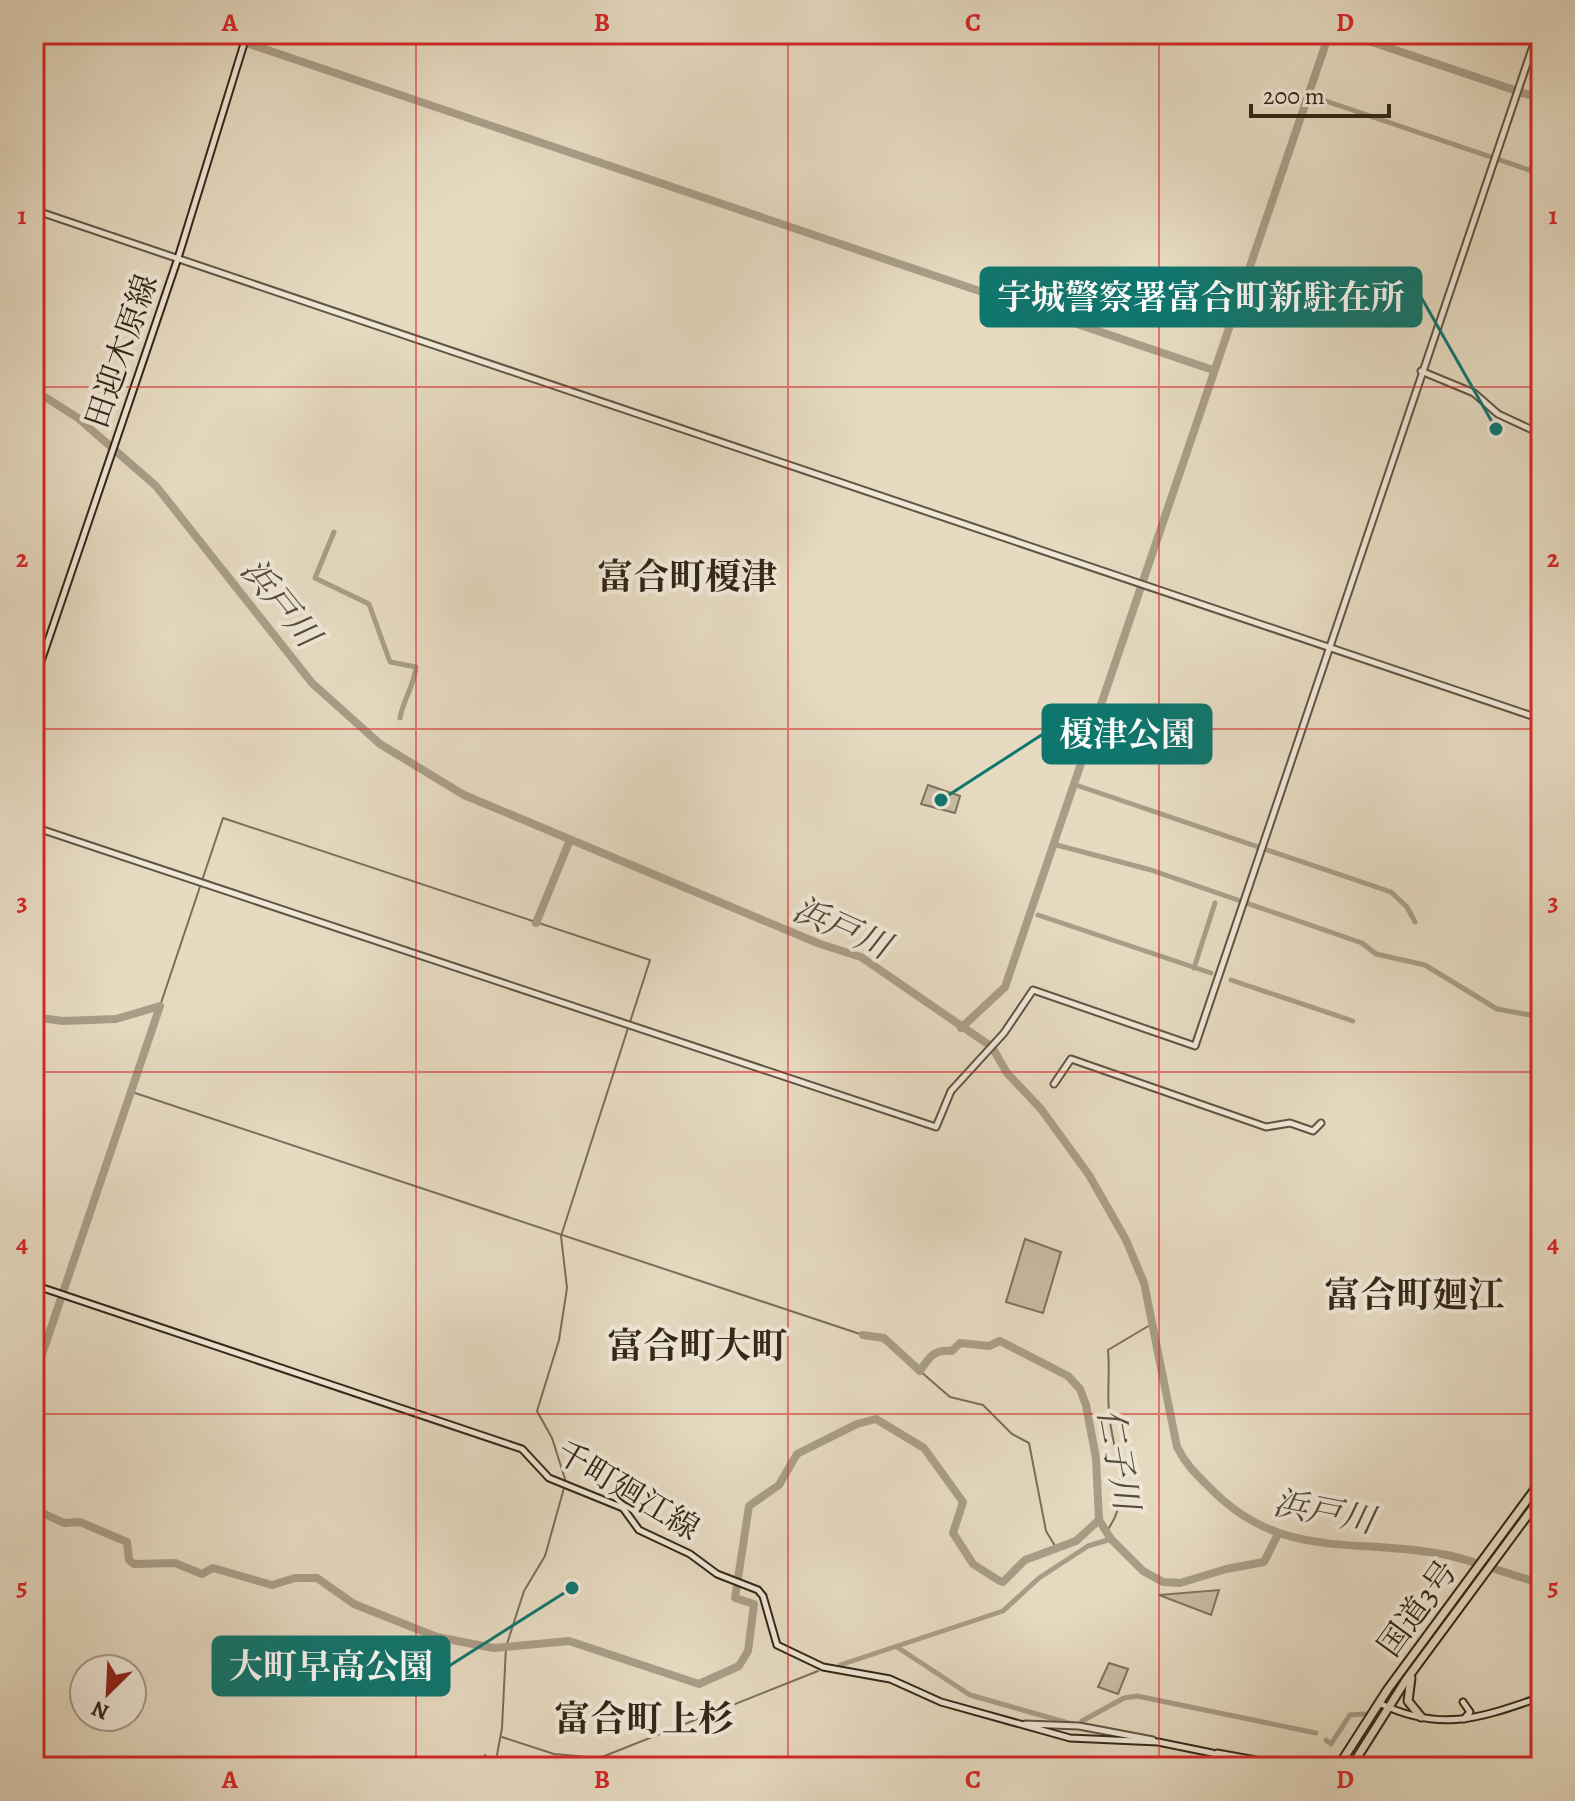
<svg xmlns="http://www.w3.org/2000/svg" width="1575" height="1801" viewBox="0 0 1575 1801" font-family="Alegreya,'Noto Serif JP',serif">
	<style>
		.green { fill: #c8bca4; stroke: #7e725e; stroke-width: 2 }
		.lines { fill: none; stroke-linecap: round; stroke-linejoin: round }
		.stream { stroke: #7a6e5a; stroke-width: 2 }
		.canal { stroke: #a99d87; stroke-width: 5 }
		.river { stroke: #a99d87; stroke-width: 8 }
		.tertiary-casing { stroke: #605442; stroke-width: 9 }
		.secondary-casing { stroke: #332717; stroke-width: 9 }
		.trunk-casing { stroke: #332717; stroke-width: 11 }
		.tertiary { stroke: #efe7d7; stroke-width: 5 }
		.secondary { stroke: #efe7d7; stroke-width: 5 }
		.trunk { stroke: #e6dac1; stroke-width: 7 }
		.grid { fill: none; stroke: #d62828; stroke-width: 2; stroke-opacity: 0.55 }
		.labels { text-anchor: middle; stroke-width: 8; stroke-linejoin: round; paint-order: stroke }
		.street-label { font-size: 32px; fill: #332717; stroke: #efe7d7 }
		.water-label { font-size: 34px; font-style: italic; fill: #564a39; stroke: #efe7d7 }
		.quarter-label { font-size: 36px; font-weight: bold; fill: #332717; stroke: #efe7d7 }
		.leader { fill: none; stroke: #0f766e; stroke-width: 3 }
		.callout-dot { fill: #0f766e; stroke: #efe7d7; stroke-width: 3 }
		.callout { fill: #0f766e; stroke: #0f766e; stroke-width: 3 }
		.callout-label { font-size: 34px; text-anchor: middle; font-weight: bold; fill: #fff }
		.neatline { fill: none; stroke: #d62828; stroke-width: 3 }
		.grid-label { font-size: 26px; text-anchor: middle; font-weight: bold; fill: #d62828 }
	</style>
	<rect width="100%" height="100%" fill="#e6dac1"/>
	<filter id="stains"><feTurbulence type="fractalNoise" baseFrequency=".0025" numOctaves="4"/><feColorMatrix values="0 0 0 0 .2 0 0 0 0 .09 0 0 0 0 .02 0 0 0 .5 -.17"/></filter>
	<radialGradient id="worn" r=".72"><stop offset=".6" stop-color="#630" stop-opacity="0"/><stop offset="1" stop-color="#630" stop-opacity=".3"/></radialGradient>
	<!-- green -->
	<g class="green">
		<path d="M928,785L960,796L955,813L921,804Z"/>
		<path d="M1025,1239L1061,1252L1043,1313L1006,1302Z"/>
		<path d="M1219,1590L1211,1615L1159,1595Z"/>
		<path d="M1109,1663L1128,1669L1118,1694L1098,1687Z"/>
	</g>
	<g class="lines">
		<!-- stream -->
		<g class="stream">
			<path d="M160,1006L223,818L650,960L561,1236L567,1288L559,1340L537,1411L552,1438L566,1482"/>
			<path d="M129,1091L863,1335"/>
			<path d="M920,1371L950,1397L983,1405L1012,1434L1029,1443L1046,1531L1057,1549"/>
			<path d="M1106,1532C1136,1493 1112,1455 1109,1412C1107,1391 1110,1371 1108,1350L1150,1325"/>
			<path d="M502,1737L554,1754L600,1758"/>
			<path d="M497,1755L502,1728L506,1647L524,1591L545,1556L564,1488"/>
			<path d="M479,1767L485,1755"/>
			<path d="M603,1767L602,1757L818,1671"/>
		</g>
		<!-- canal -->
		<g class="canal">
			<path d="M1308,95L1541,174"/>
			<path d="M334,532L315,578L369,604L390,662L416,667C414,686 403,700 400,718"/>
			<path d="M1073,784L1391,892L1407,907L1415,922"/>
			<path d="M1053,844L1151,870L1362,943L1376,954L1425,965L1497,1009L1541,1017"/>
			<path d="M1038,915L1211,973"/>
			<path d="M1194,968L1215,903"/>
			<path d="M1231,980L1353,1021"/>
			<path d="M897,1647L970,1695L1072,1724"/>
			<path d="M840,1665L1003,1611L1039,1578L1088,1546L1111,1539"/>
			<path d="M1082,1721L1124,1698L1137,1696L1316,1733"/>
			<path d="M1326,1740L1331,1744L1350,1715L1364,1714"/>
		</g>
		<!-- river -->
		<g class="river">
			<path d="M220,34L1213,370"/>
			<path d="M1348,34L1541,99"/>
			<path d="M34,390L78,418L156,486L312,683L380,744L464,795L820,944L861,957L992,1047L1007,1073L1041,1109L1089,1175L1126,1240L1144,1283L1177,1447C1186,1465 1197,1475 1211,1489C1283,1562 1356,1537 1447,1555C1478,1562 1509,1575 1541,1583"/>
			<path d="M536,923L570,840"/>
			<path d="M34,1017L63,1021L116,1019L160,1006L34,1378"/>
			<path d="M961,1028L1005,987L1329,34"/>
			<path d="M863,1335L884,1338L920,1371C929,1357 934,1349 952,1351L960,1343L989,1346L1000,1341L1068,1376L1080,1389L1086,1405L1096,1458L1099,1520L1111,1539L1143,1571L1163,1582L1180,1583L1226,1569L1264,1562L1278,1534"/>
			<path d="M34,1509L64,1523L80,1522L127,1542L129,1560L134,1564L175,1563L202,1574L213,1568L272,1585L295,1578H317L354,1604L437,1637L494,1648L569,1641L699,1684L739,1666L748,1651L754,1604L735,1598L749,1506L779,1485L797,1454L857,1424L876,1419L924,1448L963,1502L953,1533L973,1564L998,1580L1003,1582L1025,1560L1076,1541L1099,1520"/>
		</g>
		<!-- tertiary casing -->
		<g class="tertiary-casing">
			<g id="tertiary">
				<path d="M34,210L1541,719"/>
				<path d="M1421,371L1474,393L1498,414L1541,434"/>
				<path d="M34,827L936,1127L951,1091L1004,1033L1033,990L1195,1046L1537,34"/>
				<path d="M1054,1084L1071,1059L1266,1127L1290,1123L1313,1131L1321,1123"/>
				<path d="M1025,1724L1079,1726L1153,1740"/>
			</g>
		</g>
		<!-- secondary casing -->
		<g class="secondary-casing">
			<g id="secondary">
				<path d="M34,682L178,258L247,34"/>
				<path d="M34,1285L522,1449L549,1478L623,1508L639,1530L690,1554L717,1574L758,1590L763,1596L777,1645L823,1667L890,1679L941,1702L1070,1738L1158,1742L1212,1753L1248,1767"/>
				<path d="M1463,1702L1470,1712L1464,1719"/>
				<path d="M1379,1703C1441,1733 1480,1718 1541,1697"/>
				<path d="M1217,1753L1295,1767"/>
			</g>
		</g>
		<!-- trunk casing -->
		<g class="trunk-casing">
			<g id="trunk">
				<path d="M1411,1678L1408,1701L1421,1717"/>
				<path d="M1338,1767L1388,1689L1541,1481"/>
				<path d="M1351,1767L1406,1680L1541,1497"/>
			</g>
		</g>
		<!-- tertiary -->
		<use href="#tertiary" class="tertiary"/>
		<!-- secondary -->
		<use href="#secondary" class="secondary"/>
		<!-- trunk -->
		<use href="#trunk" class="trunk"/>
	</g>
	<!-- grid -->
	<path class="grid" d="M416,34V1767M788,34V1767M1159,34V1767M34,387H1541M34,729H1541M34,1072H1541M34,1414H1541"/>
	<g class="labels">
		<!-- street labels -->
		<g class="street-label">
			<text transform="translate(121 351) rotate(-71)" y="11">田迎木原線</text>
			<text transform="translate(628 1490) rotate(31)" y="11">千町廻江線</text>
			<text transform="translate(1417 1608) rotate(-54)" y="11">国道3号</text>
		</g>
		<!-- water labels -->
		<g class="water-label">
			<text transform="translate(281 602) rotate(51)" y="12">浜戸川</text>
			<text transform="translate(842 927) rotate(24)" y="12">浜戸川</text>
			<text transform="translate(1119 1459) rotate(80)" y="12">仁子川</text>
			<text transform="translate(1324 1511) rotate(11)" y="12">浜戸川</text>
		</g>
		<!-- quarter labels -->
		<g class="quarter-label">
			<text x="687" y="589">富合町榎津</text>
			<text x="1414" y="1307">富合町廻江</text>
			<text x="697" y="1358">富合町大町</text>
			<text x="644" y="1731">富合町上杉</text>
		</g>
	</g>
	<!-- callouts -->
	<path class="leader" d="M1496 429L1421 297M941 800L1043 734M572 1588L449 1666"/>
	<g class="callout-dot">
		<circle cx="1496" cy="429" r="8"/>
		<circle cx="941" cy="800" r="8"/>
		<circle cx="572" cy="1588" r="8"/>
	</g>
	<g class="callout">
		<rect x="981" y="268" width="440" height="58" rx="8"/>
		<rect x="1043" y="705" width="168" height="58" rx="8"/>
		<rect x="213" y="1637" width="236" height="58" rx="8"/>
	</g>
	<g class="callout-label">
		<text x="1201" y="309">宇城警察署富合町新駐在所</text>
		<text x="1127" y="746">榎津公園</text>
		<text x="331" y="1678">大町早高公園</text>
	</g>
	<!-- margin -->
	<rect width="1575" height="1801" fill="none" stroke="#e6dac1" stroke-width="88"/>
	<!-- north arrow -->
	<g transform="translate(108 1693) rotate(204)"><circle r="38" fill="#efe7d7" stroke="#a49a8a" stroke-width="2"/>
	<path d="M0-6L14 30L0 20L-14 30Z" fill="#8f2418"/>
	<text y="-12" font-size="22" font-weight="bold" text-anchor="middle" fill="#332717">N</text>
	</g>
	<!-- scale -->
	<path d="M1251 104v12h138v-12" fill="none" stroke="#332717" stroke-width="4"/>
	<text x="1263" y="104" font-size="24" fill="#332717" stroke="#efe7d7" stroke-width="6" paint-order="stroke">200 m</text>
	<rect x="44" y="44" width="1487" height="1713" class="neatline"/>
	<g class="grid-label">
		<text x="230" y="31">A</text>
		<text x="602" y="31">B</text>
		<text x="973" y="31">C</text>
		<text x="1345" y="31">D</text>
		<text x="22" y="224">1</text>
		<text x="1553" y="224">1</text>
		<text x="22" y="567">2</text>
		<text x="1553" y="567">2</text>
		<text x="22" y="910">3</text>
		<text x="1553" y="910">3</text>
		<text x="22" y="1252">4</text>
		<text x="1553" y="1252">4</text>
		<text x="22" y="1595">5</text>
		<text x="1553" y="1595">5</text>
		<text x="230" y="1788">A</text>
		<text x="602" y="1788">B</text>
		<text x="973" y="1788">C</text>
		<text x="1345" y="1788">D</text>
	</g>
	<rect width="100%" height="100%" filter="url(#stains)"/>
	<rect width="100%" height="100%" fill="url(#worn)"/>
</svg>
